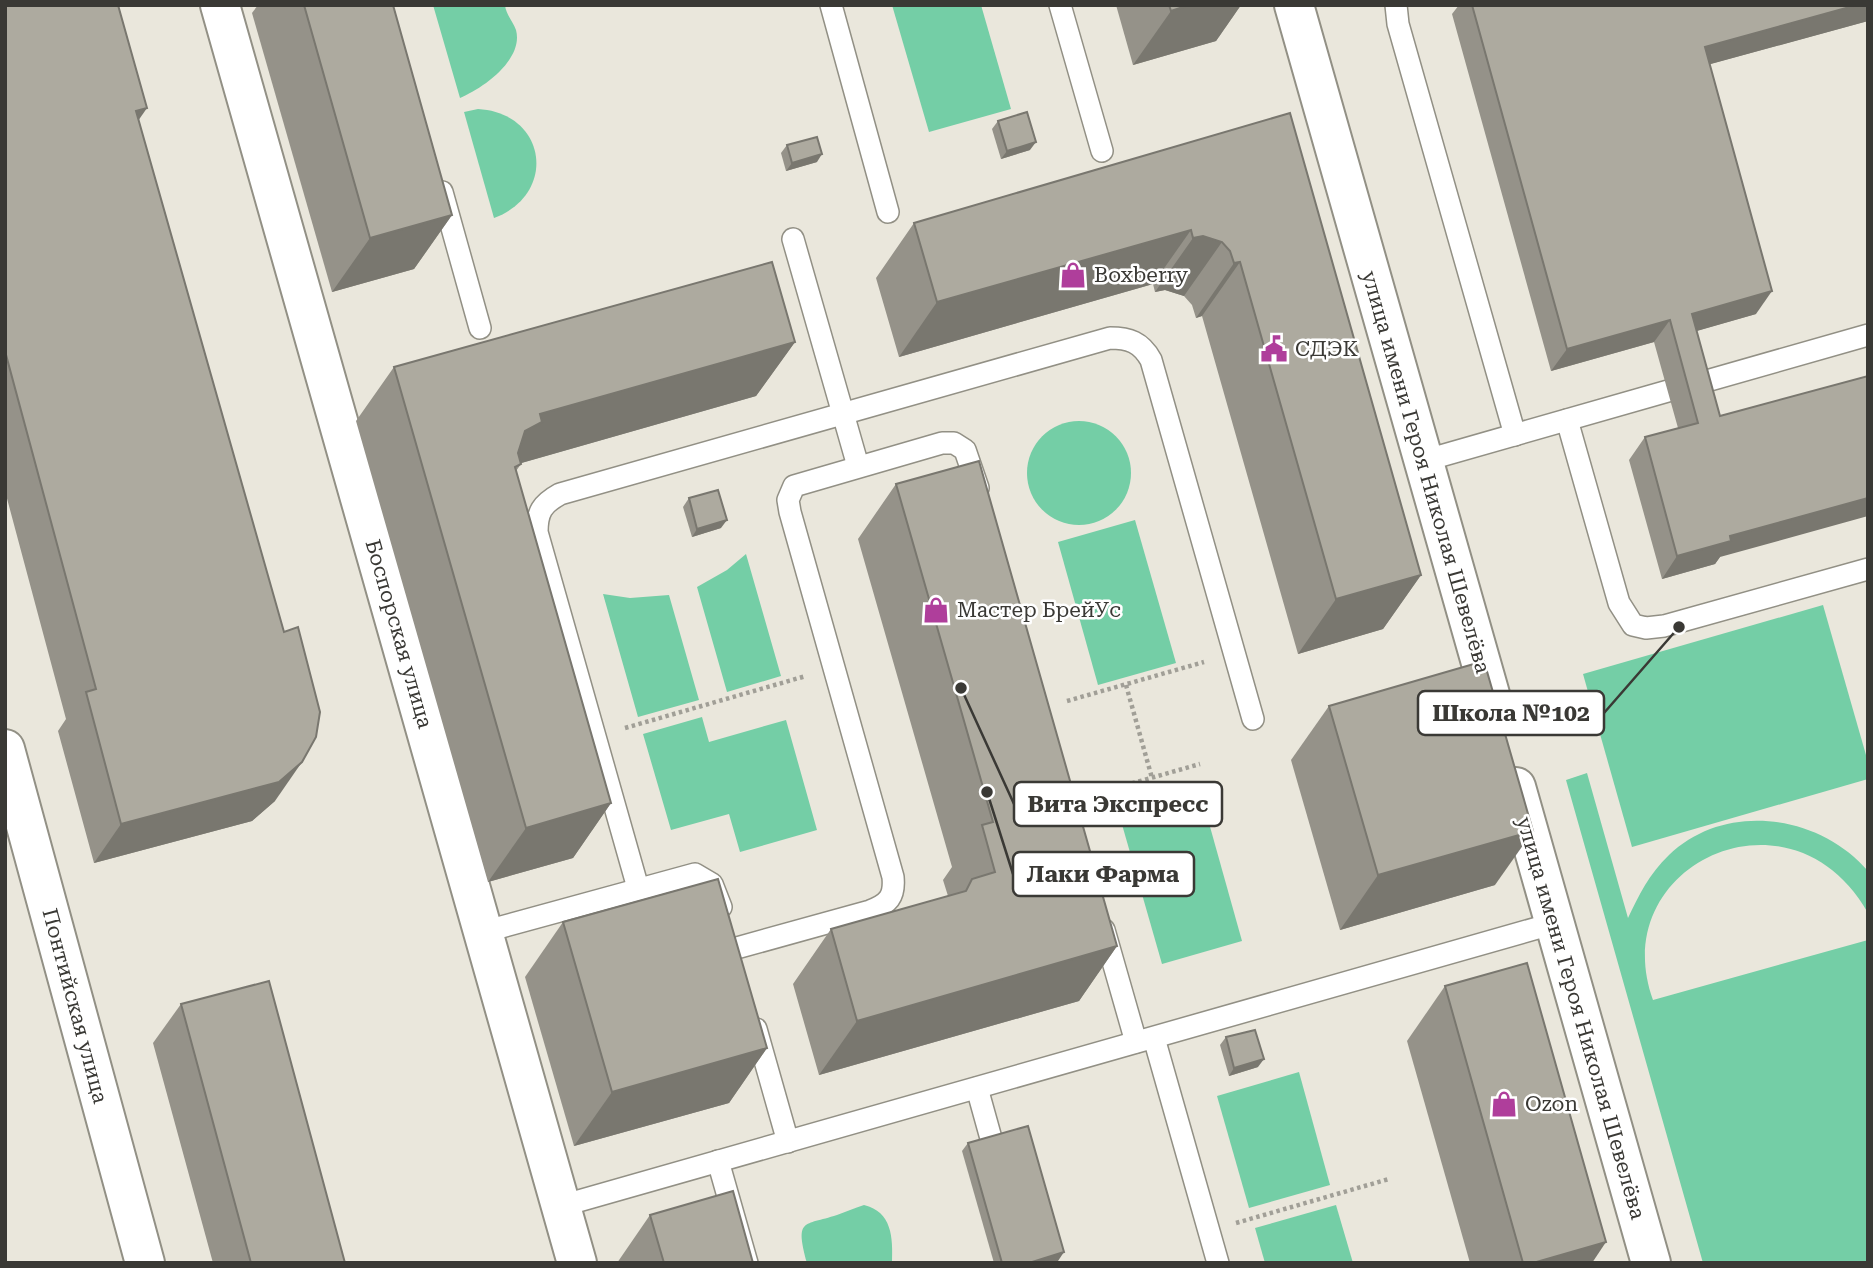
<svg xmlns="http://www.w3.org/2000/svg" width="1873" height="1268" viewBox="0 0 1873 1268" font-family="'Roboto Serif',serif">
	<style>
		.green { fill: #74cea6 }
		.lines { fill: none; stroke-linecap: round; stroke-linejoin: round }
		.service-casing { stroke: #929085; stroke-width: 24 }
		.minor-casing { stroke: #929085; stroke-width: 42 }
		.path { stroke: #a19f97; stroke-width: 4.5; stroke-dasharray: 3.5 3.5; stroke-linecap: butt }
		.service { stroke: #fff; stroke-width: 21 }
		.minor { stroke: #fff; stroke-width: 38 }
		.wall { fill: #959289 }
		.shaded-wall { fill: #79776f }
		.building { fill: #adaa9f; stroke: #79776f; stroke-width: 2 }
		.labels { text-anchor: middle; stroke-width: 5; stroke-linejoin: round; paint-order: stroke }
		.poi-label { font-size: 21px; fill: #3a3935; stroke: #fff; text-anchor: start }
		.street-label { font-size: 21px; fill: #3a3935; stroke: #fff }
		.leader { fill: none; stroke: #3a3935; stroke-width: 2.5 }
		.callout-dot { fill: #3a3935; stroke: #fff; stroke-width: 2.5 }
		.callout { fill: #fff; stroke: #3a3935; stroke-width: 2.5 }
		.callout-label { font-size: 23px; text-anchor: middle; font-weight: bold; fill: #3a3935 }
	</style>
	<rect width="100%" height="100%" fill="#eae7dc"/>
	<!-- green -->
	<g class="green">
		<path d="M433,5H505C506,15 513,21 516,30C524,60 482,89 460,98Z"/>
		<path d="M892,5H981L1011,109L929,132Z"/>
		<path d="M478,109C547,113 558,194 494,218L464,112Z"/>
		<circle cx="1079" cy="473" r="52"/>
		<path d="M1135,520L1176,663L1098,685L1058,542Z"/>
		<path d="M746,554L781,676L727,692L697,587L727,570Z"/>
		<path d="M603,594L630,598L669,595L699,700L638,717Z"/>
		<path d="M1823,605L1868,762V779L1632,847L1583,674Z"/>
		<path d="M702,717L709,742L786,720L817,830L740,852L729,814L671,830L643,734Z"/>
		<path d="M1587,773L1628,918C1639,895 1649,874 1669,855C1725,801 1819,814 1868,871V913C1791,777 1604,865 1653,1000L1868,940V1263H1703L1566,780Z"/>
		<path d="M1200,791L1242,941L1162,964L1119,814Z"/>
		<path d="M1299,1072L1330,1185L1249,1208L1217,1096Z"/>
		<path d="M864,1205C892,1212 893,1237 892,1263H807C795,1218 803,1226 837,1215C846,1212 854,1208 864,1205Z"/>
		<path d="M1336,1205L1353,1263H1265L1255,1228Z"/>
	</g>
	<g class="lines">
		<!-- service casing -->
		<g class="service-casing">
			<g id="service">
				<path d="M831,5L888,212"/>
				<path d="M1060,5L1102,151"/>
				<path d="M1396,5L1398,24L1515,435"/>
				<path d="M442,192L480,328"/>
				<path d="M793,239L858,466"/>
				<path d="M1689,386L1868,335"/>
				<path d="M1567,420L1619,603L1633,625L1646,628L1664,626L1868,569"/>
				<path d="M1423,461L1668,391"/>
				<path d="M638,888L537,532C537,512 542,504 560,494L1110,338C1129,338 1141,342 1151,360L1253,719"/>
				<path d="M1104,930L1136,1042"/>
				<path d="M483,932L695,874L712,884L721,907"/>
				<path d="M733,949L870,911C888,904 895,897 893,877L790,512L788,500L794,486L942,443H954L965,450L978,488"/>
				<path d="M756,1029L788,1142"/>
				<path d="M1154,1038L1218,1263"/>
				<path d="M977,1088L992,1142"/>
				<path d="M718,1161L747,1263"/>
				<path d="M561,1206L1555,923"/>
			</g>
		</g>
		<!-- minor casing -->
		<g class="minor-casing">
			<g id="minor">
				<path d="M220,5L577,1263"/>
				<path d="M1294,5L1495,712"/>
				<path d="M5,749L145,1263"/>
				<path d="M1516,787L1651,1263"/>
			</g>
		</g>
		<!-- path -->
		<g class="path">
			<path d="M1126,685L1152,778"/>
			<path d="M1067,701L1204,662"/>
			<path d="M625,728L806,676"/>
			<path d="M1098,793L1200,764"/>
			<path d="M1236,1223L1389,1179"/>
		</g>
		<!-- service -->
		<use href="#service" class="service"/>
		<!-- minor -->
		<use href="#minor" class="minor"/>
	</g>
	<!-- wall -->
	<g class="wall">
		<path d="M5,5L138,120L275,801L252,821L94,863L58,731L66,719L5,491Z"/>
		<path d="M258,5H393L452,215L414,269L332,292L252,13Z"/>
		<path d="M1116,5H1241L1216,41L1133,65Z"/>
		<path d="M1459,5H1868V21L1710,64L1756,314L1696,331L1720,557L1715,564L1662,579L1629,460L1645,437L1678,428L1654,342L1551,371L1452,14Z"/>
		<path d="M1290,113L1421,575L1383,629L1298,654L1202,316L1196,318L1192,305L1184,296L1165,290L1155,292L1153,284L899,357L876,278L914,223Z"/>
		<path d="M998,121L1030,150L1001,159L992,129Z"/>
		<path d="M787,145L817,162L786,171L781,153Z"/>
		<path d="M795,342L756,396L521,463V464L516,471L611,803L573,858L488,882L356,421L394,367Z"/>
		<path d="M896,484L1117,946L1079,1001L819,1075L793,984L831,929L948,896L943,880L952,867L858,539Z"/>
		<path d="M689,498L721,528L692,537L683,507Z"/>
		<path d="M1329,706L1495,885L1340,930L1291,760Z"/>
		<path d="M563,922L767,1048L729,1103L574,1146L525,977Z"/>
		<path d="M1445,986L1592,1263H1470L1407,1041Z"/>
		<path d="M181,1004L345,1263H213L153,1043Z"/>
		<path d="M1226,1037L1258,1067L1229,1076L1220,1045Z"/>
		<path d="M968,1143L1058,1261L1051,1263H994L962,1151Z"/>
		<path d="M650,1215L753,1263H617Z"/>
	</g>
	<!-- shaded-wall -->
	<g class="shaded-wall">
		<path d="M1189,5H1241L1216,41L1133,65L1171,11Z"/>
		<path d="M1857,5H1868V21L1689,70L1705,47Z"/>
		<path d="M147,108L120,147L136,111Z"/>
		<path d="M1036,142L1030,150L1001,159L1007,151Z"/>
		<path d="M822,154L817,162L786,171L792,163Z"/>
		<path d="M452,215L414,269L332,292L370,238Z"/>
		<path d="M1191,230L1153,284L899,357L937,302Z"/>
		<path d="M1203,236L1222,242L1184,296L1165,290L1155,292L1193,238Z"/>
		<path d="M1240,262L1202,316L1196,318L1234,263Z"/>
		<path d="M1772,291L1756,314L1676,337L1692,314Z"/>
		<path d="M1670,320L1654,342L1551,371L1567,349Z"/>
		<path d="M795,342L756,396L511,466L525,431L540,414Z"/>
		<path d="M1868,498V516L1720,557L1715,564L1662,579L1677,556L1730,536Z"/>
		<path d="M727,520L721,528L692,537L697,529Z"/>
		<path d="M1421,575L1383,629L1298,654L1336,599Z"/>
		<path d="M302,762L275,801L252,821L94,863L121,824Z"/>
		<path d="M611,803L573,858L488,882L526,828Z"/>
		<path d="M1533,831L1495,885L1340,930L1378,875Z"/>
		<path d="M1117,946L1079,1001L819,1075L857,1021Z"/>
		<path d="M767,1048L729,1103L574,1146L612,1092Z"/>
		<path d="M1264,1059L1258,1067L1229,1076L1234,1068Z"/>
		<path d="M1606,1242L1592,1263H1533Z"/>
		<path d="M1064,1252L1058,1261L1051,1263H1029Z"/>
	</g>
	<!-- building -->
	<g class="building">
		<path d="M5,5H118L147,108L136,111L284,632L298,627L320,712L316,737L302,762L279,782L121,824L86,692L96,689L5,351Z"/>
		<path d="M304,5H393L452,215L370,238Z"/>
		<path d="M1169,5H1189L1171,11Z"/>
		<path d="M1472,5H1857L1705,47L1772,291L1692,314L1720,416L1868,376V498L1730,536L1731,541L1677,556L1645,437L1698,423L1670,320L1567,349Z"/>
		<path d="M1027,112L1036,142L1007,151L998,121Z"/>
		<path d="M1290,113L1421,575L1336,599L1240,262L1234,263L1230,251L1222,242L1203,236L1193,238L1191,230L937,302L914,223Z"/>
		<path d="M817,137L822,154L792,163L787,145Z"/>
		<path d="M772,262L795,342L540,414L542,422L525,431L518,453L521,464L515,467L611,803L526,828L394,367Z"/>
		<path d="M979,461L1117,946L857,1021L831,929L966,891L972,879L995,872L982,825L993,822L896,484Z"/>
		<path d="M718,490L727,520L697,529L689,498Z"/>
		<path d="M1484,661L1533,831L1378,875L1329,706Z"/>
		<path d="M718,879L767,1048L612,1092L563,922Z"/>
		<path d="M1527,963L1606,1242L1533,1263H1523L1445,986Z"/>
		<path d="M269,981L345,1263H251L181,1004Z"/>
		<path d="M1255,1030L1264,1059L1234,1068L1226,1037Z"/>
		<path d="M1028,1126L1064,1252L1029,1263H1002L968,1143Z"/>
		<path d="M733,1191L753,1263H664L650,1215Z"/>
	</g>
	<!-- icons -->
	<defs>
		<g id="shop-bare" transform="scale(2.1)"><path d="M-5-2.5h2.3a2.7 3.5 0 0 1 5.4 0H5L5.5 6h-11ZM-1.5-2.5h3a1.5 2.3 0 0 0-3 0Z" fill="#af3e9b" stroke="#fff" stroke-width="2.5" paint-order="stroke"/></g>
		<g id="civic-bare" transform="scale(2.1)"><path d="M-.6-6.5H3V-4.5H.6V-3L4-1V1h2V6H-6V1h2V-1L-.6-3ZM-1.2 2.5V6h2.4V2.5Z" fill="#af3e9b" stroke="#fff" stroke-width="2.5" paint-order="stroke"/></g>
	</defs>
	<g fill-rule="evenodd">
		<use href="#shop-bare" x="1073" y="275"/>
		<use href="#civic-bare" x="1274" y="349"/>
		<use href="#shop-bare" x="936" y="610"/>
		<use href="#shop-bare" x="1504" y="1104"/>
	</g>
	<g class="labels">
		<!-- poi labels -->
		<g class="poi-label">
			<text x="1094" y="282">Boxberry</text>
			<text x="1295" y="356">СДЭК</text>
			<text x="957" y="617">Мастер БрейУc</text>
			<text x="1525" y="1111">Ozon</text>
		</g>
		<!-- street labels -->
		<g class="street-label">
			<text transform="translate(1426 472) rotate(74)" y="7">улица имени Героя Николая Шевелёва</text>
			<text transform="translate(399 634) rotate(74)" y="7">Боспорская улица</text>
			<text transform="translate(75 1006) rotate(75)" y="7">Понтийская улица</text>
			<text transform="translate(1581 1018) rotate(74)" y="7">улица имени Героя Николая Шевелёва</text>
		</g>
	</g>
	<!-- callouts -->
	<path class="leader" d="M1679 627L1604 713M961 688L1014 804M987 792L1013 874"/>
	<g class="callout-dot">
		<circle cx="1679" cy="627" r="7"/>
		<circle cx="961" cy="688" r="7"/>
		<circle cx="987" cy="792" r="7"/>
	</g>
	<g class="callout">
		<rect x="1418" y="691" width="186" height="44" rx="7"/>
		<rect x="1014" y="782" width="208" height="44" rx="7"/>
		<rect x="1013" y="852" width="181" height="44" rx="7"/>
	</g>
	<g class="callout-label">
		<text x="1511" y="721">Школа №102</text>
		<text x="1118" y="812">Вита Экспресс</text>
		<text x="1103" y="882">Лаки Фарма</text>
	</g>
	<!-- border -->
	<rect width="1873" height="1268" fill="none" stroke="#3a3935" stroke-width="14"/>
</svg>
